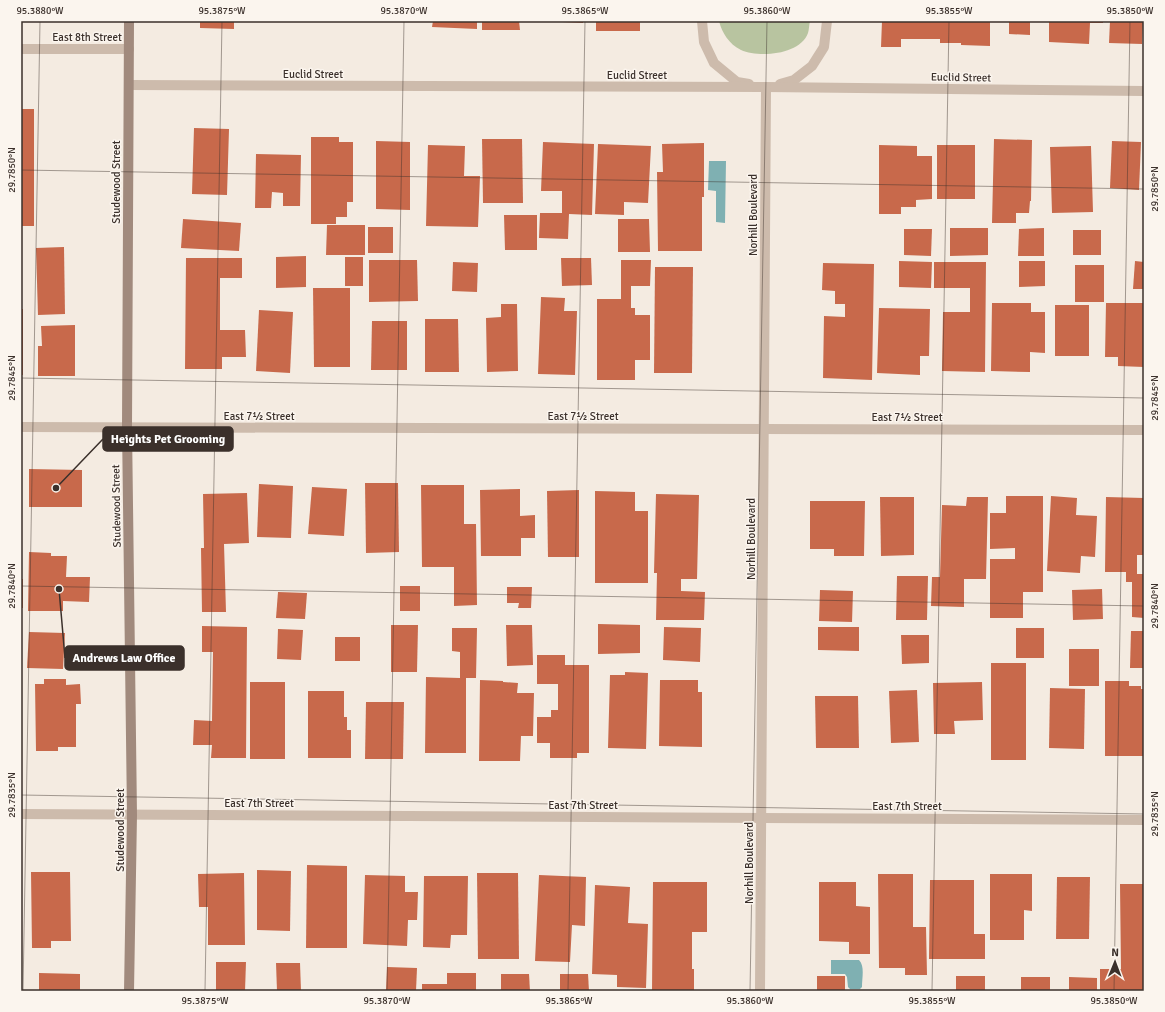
<svg xmlns="http://www.w3.org/2000/svg" width="1165" height="1012" viewBox="0 0 1165 1012" font-family="Signika,sans-serif">
	<style>
		.green { fill: #b8c4a0 }
		.water { fill: #7fb0b2 }
		.building { fill: #c8694b }
		.lines { fill: none; stroke-linecap: round; stroke-linejoin: round }
		.street { stroke: #cdbbac; stroke-width: 10 }
		.secondary { stroke: #a18a7d; stroke-width: 10 }
		.ticks { fill: none; stroke: #3b302b; stroke-width: 1; stroke-opacity: 0.45 }
		.labels { text-anchor: middle; stroke-width: 3; stroke-linejoin: round; paint-order: stroke }
		.street-label { font-size: 11px; fill: #3b302b; stroke: #fbf5ee }
		.leader { fill: none; stroke: #3b302b; stroke-width: 1.5 }
		.callout-dot { fill: #3b302b; stroke: #fbf5ee; stroke-width: 1.5 }
		.callout { fill: #3b302b; stroke: #3b302b; stroke-width: 1.5 }
		.callout-label { font-size: 12px; text-anchor: middle; font-weight: bold; fill: #fff }
		.neatline { fill: none; stroke: #3b302b; stroke-width: 1.5 }
		.ticks-label { font-size: 10px; text-anchor: middle; fill: #3b302b }
	</style>
	<rect width="100%" height="100%" fill="#f4ebe1"/>
	<!-- green -->
	<path class="green" d="M719,21H810C809,25 809,30 808,33C800,55 759,58 741,50C729,44 722,33 719,21Z"/>
	<!-- water -->
	<g class="water">
		<path d="M709,161H726L725,223L716,222V191L708,190Z"/>
		<path d="M831,960H859C865,966 862,978 862,987L860,989H850L848,987L847,977L845,974H831Z"/>
	</g>
	<!-- building -->
	<g class="building">
		<path d="M200,21H234V29L200,28Z"/>
		<path d="M433,21H477V29L432,27Z"/>
		<path d="M482,21H519L520,30H482Z"/>
		<path d="M562,21H583V23L562,22Z"/>
		<rect x="596" y="21" width="44" height="10"/>
		<path d="M882,21H990V46L961,45V43H940V39H901V47H881Z"/>
		<path d="M1009,21H1030V35L1009,34Z"/>
		<path d="M1049,21H1103V23H1090L1089,44L1049,42Z"/>
		<path d="M1110,21H1143L1142,44L1109,43Z"/>
		<rect x="21" y="109" width="13" height="117"/>
		<path d="M194,128L229,129L227,195L192,194Z"/>
		<path d="M311,137H339V142H353V202H347V217H336V224H311Z"/>
		<path d="M482,139H522L523,203H483Z"/>
		<path d="M994,139L1032,140L1031,201H1030L1029,213H1016V223H992Z"/>
		<path d="M376,141L410,142V210L376,209Z"/>
		<path d="M1112,141L1141,142L1139,190L1110,188Z"/>
		<path d="M543,142L594,144L592,215L569,214L568,239L539,238L540,213H562V191H541Z"/>
		<path d="M704,143V197H702V251H658L657,172H663L662,144Z"/>
		<path d="M598,144L651,146L648,203L624,202V215L595,214Z"/>
		<path d="M428,145L465,146L464,176H480L478,227L426,226Z"/>
		<path d="M879,145L917,146V156H932V199L916,200V207H901V214H879Z"/>
		<rect x="937" y="145" width="38" height="54"/>
		<path d="M1091,146L1093,212L1052,213L1050,147Z"/>
		<path d="M256,154L301,155L300,206H283V193L272,192L271,208H255Z"/>
		<path d="M504,215H537V250H505Z"/>
		<path d="M183,219L241,223L239,251L181,248Z"/>
		<path d="M618,219H649L650,252H618Z"/>
		<path d="M327,225H365V255H326Z"/>
		<rect x="368" y="227" width="25" height="26"/>
		<path d="M950,228H988V255L950,256Z"/>
		<path d="M1044,228V256H1018L1019,229Z"/>
		<path d="M904,229H932L931,256L904,255Z"/>
		<rect x="1073" y="230" width="28" height="25"/>
		<path d="M64,247L65,314L38,315L36,248Z"/>
		<path d="M306,256V287L276,288V257Z"/>
		<rect x="345" y="257" width="18" height="29"/>
		<path d="M186,258H242V278H220V330H245L246,357H222V369H185Z"/>
		<path d="M561,258H591L592,285L562,286Z"/>
		<path d="M369,260H417L418,301L369,302Z"/>
		<path d="M621,260H651L650,286H631V308H635V315H650V360H635V380H597V299H621Z"/>
		<path d="M899,261L932,262L931,288L899,287Z"/>
		<path d="M1019,261H1045V286L1019,287Z"/>
		<path d="M1135,261L1144,262V289H1133Z"/>
		<path d="M453,262L478,263L477,292L452,291Z"/>
		<path d="M934,262H986L985,372L942,371L943,312H970V288H934Z"/>
		<path d="M823,263L874,264L872,380L823,378L824,316L845,317V304H835V291L822,290Z"/>
		<rect x="1075" y="265" width="29" height="37"/>
		<path d="M655,267H693L692,373H654Z"/>
		<path d="M313,288H350V367H314Z"/>
		<path d="M541,297L565,298L564,311H577L575,375L538,374Z"/>
		<path d="M992,303H1031V312H1045V353L1030,352V372L991,371Z"/>
		<path d="M1106,303H1144V367L1118,366V357H1105Z"/>
		<path d="M501,304H517L518,371L487,372L486,318L501,317Z"/>
		<rect x="1055" y="305" width="34" height="51"/>
		<path d="M879,308L930,309L929,356H920V375L877,373Z"/>
		<rect x="21" y="309" width="2" height="66"/>
		<path d="M259,310L293,312L290,373L256,371Z"/>
		<path d="M425,319H458L459,372H425Z"/>
		<path d="M372,321H407V370H371Z"/>
		<path d="M75,325V376H38V346H42L41,326Z"/>
		<path d="M29,469L82,470V507H29Z"/>
		<path d="M365,483H398L399,552L366,553Z"/>
		<path d="M259,484L293,486L291,538L257,537Z"/>
		<path d="M421,485H464V524H476L477,605L454,606V567H422Z"/>
		<path d="M312,487L347,489L344,536L308,534Z"/>
		<path d="M520,489V516L535,515V538H521V556H481L480,490Z"/>
		<path d="M579,490V557H548L547,491Z"/>
		<path d="M595,491L635,492V511H648V583H595Z"/>
		<path d="M247,493L249,543L224,544L226,612H202L201,548H204L203,494Z"/>
		<path d="M656,494L699,495L697,579H681V591L705,592L704,620H656L657,573H654Z"/>
		<path d="M1006,496H1043V592H1023V618H990V559H1015V548L990,549V513H1006Z"/>
		<path d="M1051,496L1077,498L1076,515L1097,516L1095,557L1081,556L1080,573L1047,571Z"/>
		<path d="M880,497H914V555L881,556Z"/>
		<path d="M967,497H988L986,579H964V607L931,606L932,577H940L942,505L966,506Z"/>
		<path d="M1106,497L1144,498V555H1137V574H1144V618L1132,617V582H1126V572H1105Z"/>
		<path d="M810,501H865L864,556H834V549H810Z"/>
		<path d="M29,552L51,553V556H67L66,577H90L89,602L63,601V611H28Z"/>
		<path d="M897,576H928L927,620H896Z"/>
		<rect x="21" y="579" width="2" height="29"/>
		<rect x="400" y="586" width="20" height="25"/>
		<path d="M507,587H532L531,608H518L519,603H507Z"/>
		<path d="M1102,589L1103,619L1073,620L1072,590Z"/>
		<path d="M820,590L853,591L852,622L819,621Z"/>
		<path d="M278,592L307,593L305,619L276,618Z"/>
		<path d="M598,624L640,625V653L598,654Z"/>
		<path d="M391,625H418L417,672H391Z"/>
		<path d="M506,625H532L533,665L507,666Z"/>
		<path d="M202,626L247,627L246,758H211L212,745H193L194,720L212,721L213,652H202Z"/>
		<path d="M664,627L701,628L700,662L663,660Z"/>
		<path d="M818,627H859V651L818,650Z"/>
		<path d="M452,628H477L476,678H466V753H425L426,677L460,678V652L452,651Z"/>
		<rect x="1016" y="628" width="28" height="30"/>
		<path d="M278,629L303,630L301,660L277,659Z"/>
		<path d="M1131,631H1144V668H1130Z"/>
		<path d="M29,632L65,633L63,669L27,668Z"/>
		<path d="M901,635H929V663L902,664Z"/>
		<rect x="335" y="637" width="25" height="24"/>
		<rect x="1069" y="649" width="30" height="37"/>
		<path d="M537,655H565V665H589V753H577V758H550V743H537V717H551V710H558V684H537Z"/>
		<rect x="991" y="663" width="35" height="97"/>
		<path d="M625,672L648,673L646,749L608,748L610,675H625Z"/>
		<path d="M44,679H66V685L80,684L81,704H76V747H58V751H36L35,684H44Z"/>
		<path d="M480,680L503,681V682L518,683L517,693H534L533,736H521L520,761H479Z"/>
		<path d="M660,680H698V692H702V747L659,746Z"/>
		<path d="M1105,681H1129V686H1141V689H1144V756H1105Z"/>
		<rect x="250" y="682" width="35" height="77"/>
		<path d="M982,682L983,720L954,721L955,734H934L933,683Z"/>
		<path d="M1050,688L1085,689L1084,749L1049,748Z"/>
		<path d="M917,690L919,742L891,743L889,691Z"/>
		<path d="M308,691H344V717H347V730H351V758H308Z"/>
		<path d="M815,696H858L859,748H816Z"/>
		<path d="M366,702H404L403,759H365Z"/>
		<path d="M307,865L347,866V948H306Z"/>
		<path d="M257,870L291,871L290,931L257,930Z"/>
		<path d="M31,872H70L71,941H51V948H32Z"/>
		<path d="M244,873L245,945H208V907H199L198,874Z"/>
		<path d="M477,873H518L519,959H478Z"/>
		<path d="M878,874H913V927H926L927,975H905V968H879Z"/>
		<path d="M990,874H1032V911L1024,910V940H990Z"/>
		<path d="M365,875L405,876V892H418L417,920H408L407,946L363,944Z"/>
		<path d="M539,875L586,877L585,926L572,925L570,962L535,961Z"/>
		<path d="M424,876H468L467,935H451L450,948L423,947Z"/>
		<path d="M1057,877H1090L1089,939H1056Z"/>
		<path d="M930,880H974V934H985V959H929Z"/>
		<path d="M653,882H707V932H692V969H694V991H652Z"/>
		<path d="M819,882H856V906L870,907V954H849V942L819,941Z"/>
		<path d="M1120,884H1144V991H1100V969H1121Z"/>
		<path d="M595,885L630,887L628,923L648,924L646,988L617,987V975L592,974Z"/>
		<path d="M216,962H246L245,991H216Z"/>
		<path d="M276,963H300L301,991H277Z"/>
		<path d="M387,967L417,968L416,991H386Z"/>
		<path d="M39,973L80,974V991H39Z"/>
		<path d="M447,973H476V991H422V984H447Z"/>
		<path d="M501,974H529L530,991H501Z"/>
		<path d="M560,974H588L589,991H560Z"/>
		<rect x="817" y="976" width="28" height="15"/>
		<rect x="956" y="976" width="29" height="15"/>
		<rect x="1021" y="977" width="29" height="14"/>
		<path d="M1069,977L1097,978V991H1069Z"/>
	</g>
	<g class="lines">
		<!-- street -->
		<g class="street">
			<path d="M702,21L704,42L714,63L737,82L749,84"/>
			<path d="M21,49H129"/>
			<path d="M780,84L794,80L812,66L824,47L827,21"/>
			<path d="M129,85L766,87L1144,91"/>
			<path d="M21,427L1144,430"/>
			<path d="M21,814L1144,820"/>
			<path d="M760,991L766,87"/>
		</g>
		<!-- secondary -->
		<path class="secondary" d="M129,21L127,427L132,815L129,991"/>
	</g>
	<!-- ticks -->
	<path class="ticks" d="M21,170L1144,189M21,378L1144,398M21,586L1144,606M21,795L1144,814M23,991L40,21M205,991L222,21M387,991L404,21M568,991L585,21M750,991L767,21M932,991L949,21M1114,991L1130,21"/>
	<g class="labels">
		<!-- street labels -->
		<g class="street-label">
			<text x="87" y="41">East 8th Street</text>
			<text x="313" y="78">Euclid Street</text>
			<text x="637" y="79">Euclid Street</text>
			<text transform="translate(961 77) rotate(1)" y="4">Euclid Street</text>
			<text transform="translate(116 182) rotate(-90)" y="4">Studewood Street</text>
			<text transform="translate(753 215) rotate(-90)" y="4">Norhill Boulevard</text>
			<text x="259" y="420">East 7½ Street</text>
			<text x="583" y="420">East 7½ Street</text>
			<text x="907" y="421">East 7½ Street</text>
			<text transform="translate(116 506) rotate(-91)" y="4">Studewood Street</text>
			<text transform="translate(751 539) rotate(-90)" y="4">Norhill Boulevard</text>
			<text x="259" y="807">East 7th Street</text>
			<text x="583" y="809">East 7th Street</text>
			<text x="907" y="810">East 7th Street</text>
			<text transform="translate(120 830) rotate(-90)" y="4">Studewood Street</text>
			<text transform="translate(749 863) rotate(-90)" y="4">Norhill Boulevard</text>
		</g>
	</g>
	<!-- callouts -->
	<path class="leader" d="M56 488L103 439M59 589L65 658"/>
	<g class="callout-dot">
		<circle cx="56" cy="488" r="4"/>
		<circle cx="59" cy="589" r="4"/>
	</g>
	<g class="callout">
		<rect x="103" y="427" width="130" height="24" rx="4"/>
		<rect x="65" y="646" width="119" height="24" rx="4"/>
	</g>
	<g class="callout-label">
		<text x="168" y="443">Heights Pet Grooming</text>
		<text x="124" y="662">Andrews Law Office</text>
	</g>
	<!-- border -->
	<rect width="1165" height="1012" fill="none" stroke="#fbf5ee" stroke-width="44"/>
	<!-- north arrow -->
	<g transform="translate(1115 962) rotate(1)" stroke="#fbf5ee" stroke-width="3" paint-order="stroke">
	<path d="M0-3L7 15L0 10L-7 15Z" fill="#3b302b"/>
	<text y="-6" font-size="11" font-weight="bold" text-anchor="middle" fill="#3b302b">N</text>
	</g>
	<rect x="22" y="22" width="1121" height="968" class="neatline"/>
	<g class="ticks-label">
		<text x="40" y="14">95.3880°W</text>
		<text x="222" y="14">95.3875°W</text>
		<text x="404" y="14">95.3870°W</text>
		<text x="585" y="14">95.3865°W</text>
		<text x="767" y="14">95.3860°W</text>
		<text x="949" y="14">95.3855°W</text>
		<text x="1130" y="14">95.3850°W</text>
		<text transform="translate(11 170) rotate(-90)" y="4">29.7850°N</text>
		<text transform="translate(1154 189) rotate(-90)" y="4">29.7850°N</text>
		<text transform="translate(11 378) rotate(-90)" y="4">29.7845°N</text>
		<text transform="translate(1154 398) rotate(-90)" y="4">29.7845°N</text>
		<text transform="translate(11 586) rotate(-90)" y="4">29.7840°N</text>
		<text transform="translate(1154 606) rotate(-90)" y="4">29.7840°N</text>
		<text transform="translate(11 795) rotate(-90)" y="4">29.7835°N</text>
		<text transform="translate(1154 814) rotate(-90)" y="4">29.7835°N</text>
		<text x="205" y="1004">95.3875°W</text>
		<text x="387" y="1004">95.3870°W</text>
		<text x="569" y="1004">95.3865°W</text>
		<text x="750" y="1004">95.3860°W</text>
		<text x="932" y="1004">95.3855°W</text>
		<text x="1114" y="1004">95.3850°W</text>
	</g>
</svg>
